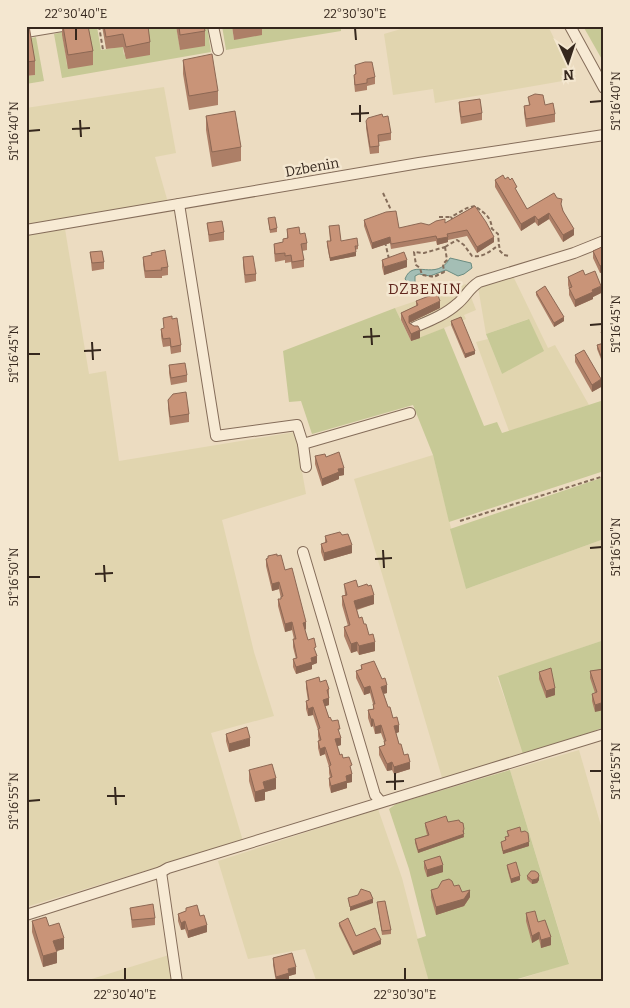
<svg xmlns="http://www.w3.org/2000/svg" width="630" height="1008" viewBox="0 0 630 1008" font-family="Bitter,serif">
	<style>
		.farmland { fill: #e1d5af }
		.green { fill: #c7c996 }
		.water { fill: #a4beb5; stroke: #6b8c81 }
		.lines { fill: none; stroke-linecap: round; stroke-linejoin: round }
		.minor-casing { stroke: #856d5a; stroke-width: 12 }
		.path { stroke: #856d5a; stroke-width: 2; stroke-dasharray: 4 2.5; stroke-linecap: butt }
		.minor { stroke: #f7ead4; stroke-width: 10 }
		.wall { fill: #ad7f67 }
		.shaded-wall { fill: #8d6854 }
		.building { fill: #c99478; stroke: #8d6854 }
		.ticks { fill: none; stroke: #35271d; stroke-width: 2 }
		.labels { text-anchor: middle; stroke-width: 5; stroke-linejoin: round; paint-order: stroke }
		.street-label { font-size: 14px; fill: #35271d; stroke: #f4e7d0 }
		.neighbourhood-label { font-size: 15px; letter-spacing: 1px; fill: #60271e; stroke: #f4e7d0 }
		.neatline { fill: none; stroke: #35271d; stroke-width: 2 }
		.ticks-label { font-size: 12px; text-anchor: middle; fill: #35271d }
	</style>
	<rect width="100%" height="100%" fill="#ecdcc1"/>
	<!-- farmland -->
	<g class="farmland">
		<path d="M411,26H548L574,79L435,103L433,89L393,95L384,34Z"/>
		<path d="M164,87L176,153L155,157L169,206L26,230V108Z"/>
		<path d="M65,229L89,374L106,371L119,461L295,432L306,494L222,520L254,652L274,716L211,733L243,841L26,907V235Z"/>
		<path d="M513,276L548,348L555,345L589,405L509,431L476,342L488,339L502,374L528,319L486,334L478,287Z"/>
		<path d="M466,284L476,310L464,315L466,319L420,338L410,317L401,320L395,308Z"/>
		<path d="M433,455L466,589L604,539V640L497,677L524,753L443,781L354,479Z"/>
		<path d="M579,750L604,836V982H511L569,963L510,770Z"/>
		<path d="M378,809L402,878L429,982H312L316,980L305,949L248,959L218,861Z"/>
		<path d="M169,955L173,982H82Z"/>
	</g>
	<!-- green -->
	<g class="green">
		<path d="M120,26L124,55L145,26H176L180,49L201,26H207L211,52L62,78L54,34L62,32L67,65L86,29L97,27L101,50L114,48Z"/>
		<path d="M222,26H232L234,40L260,26H306L307,28L341,26V31L226,50Z"/>
		<path d="M583,26H604V63Z"/>
		<path d="M36,37L44,81L26,84V76L35,75L28,39Z"/>
		<path d="M395,308L411,341L444,328L484,426L497,422L502,433L604,400V471L449,522L433,455L413,405L312,434L301,401L289,402L283,351Z"/>
		<path d="M529,319L544,351L502,374L486,334Z"/>
		<path d="M604,477V539L466,589L450,529Z"/>
		<path d="M604,640V727L594,731V733L523,754L498,676Z"/>
		<path d="M510,770L569,964L507,982H429L417,939L426,936L409,869L389,809L396,804Z"/>
	</g>
	<!-- water -->
	<path class="water" d="M450,258L471,263L472,268L464,274L458,276L446,270L430,276L419,274L415,276V286H411L405,279C413,257 436,283 450,258Z"/>
	<g class="lines">
		<!-- minor casing -->
		<g class="minor-casing">
			<g id="minor">
				<path d="M213,26L218,50"/>
				<path d="M570,26L604,88"/>
				<path d="M26,32L62,26"/>
				<path d="M179,204L216,436L297,425L303,444L306,467"/>
				<path d="M26,230L419,163L604,135"/>
				<path d="M415,327C429,321 445,315 457,304C466,297 468,289 479,282L574,253L604,241"/>
				<path d="M303,444L410,413"/>
				<path d="M303,552L375,795L381,802"/>
				<path d="M161,872L177,982"/>
				<path d="M26,915L161,872L168,868L604,734"/>
			</g>
		</g>
		<!-- path -->
		<g class="path">
			<path d="M99,26L103,50"/>
			<path d="M383,193L391,210"/>
			<path d="M439,217H451"/>
			<path d="M453,220L451,217L467,208L475,206C485,214 490,215 492,228"/>
			<path d="M491,228L498,234L499,245"/>
			<path d="M385,242L389,259"/>
			<path d="M445,247L447,260L443,264L444,272C431,278 437,277 422,275L420,268L416,265L414,252L424,253Z"/>
			<path d="M445,247L457,240L464,245L472,256C483,258 490,251 499,245L500,251L504,255L509,256"/>
			<path d="M460,521L604,476"/>
		</g>
		<!-- minor -->
		<use href="#minor" class="minor"/>
	</g>
	<!-- wall -->
	<g class="wall">
		<path d="M62,26H88L93,51V65L68,69L62,35Z"/>
		<path d="M102,26H148L150,42V55L126,59L123,47L106,49Z"/>
		<path d="M176,26H204L205,31V46L180,50Z"/>
		<path d="M232,26H262V35L234,40Z"/>
		<path d="M26,27L35,61V75L26,76Z"/>
		<path d="M183,60L218,91V105L189,110L183,74Z"/>
		<path d="M355,65L375,77V84L367,86V90L355,92L354,82V75L355,74Z"/>
		<path d="M528,97L555,114V122L526,127L524,113V106L529,105Z"/>
		<path d="M459,102L482,113V120L461,124L459,109Z"/>
		<path d="M206,116L241,147V161L212,167L206,130Z"/>
		<path d="M383,117L391,133V140L379,142V153L370,154L366,128V121Z"/>
		<path d="M505,179L517,192L527,209L561,206L574,235L563,242L549,219L538,226L535,222L521,231L495,187V180Z"/>
		<path d="M475,206L494,242L477,253L467,236L448,240V242L437,245L436,241L391,249L390,243L372,249L364,226V220L399,228L445,223Z"/>
		<path d="M268,218L277,228V232L270,233Z"/>
		<path d="M207,223L224,232V240L209,242Z"/>
		<path d="M329,226L341,241L358,246V249L355,250L356,256L330,261L327,245V241H330Z"/>
		<path d="M287,229L300,234L307,243V250L302,251L304,260V267L292,269L291,262L285,263V260L275,262L274,251V244L283,242V239L287,238Z"/>
		<path d="M604,246L600,273L593,258V251Z"/>
		<path d="M90,252L104,262V269L92,271Z"/>
		<path d="M143,257L168,267V275L162,276V278H145L143,264Z"/>
		<path d="M243,257L256,274V281L245,283L243,265Z"/>
		<path d="M382,260L407,267L384,275L382,267Z"/>
		<path d="M585,275L601,293L593,297V299L575,307L569,295V289L568,285V277Z"/>
		<path d="M536,292L564,321L554,327L536,295Z"/>
		<path d="M416,301L440,308L409,323L420,338L411,341L401,320V313L416,306Z"/>
		<path d="M451,321L475,354L465,358L451,325Z"/>
		<path d="M161,329L181,345V352L171,354L170,346L163,347L161,336Z"/>
		<path d="M604,331V358L601,359L597,349V345L604,343L601,336V332Z"/>
		<path d="M575,355L601,387L592,392L575,362Z"/>
		<path d="M169,365L187,375V382L171,385L169,373Z"/>
		<path d="M168,400L189,414V422L170,425L168,408Z"/>
		<path d="M315,456L326,457L344,475L339,476V479L322,486L315,464Z"/>
		<path d="M342,535L352,553L324,561L321,552V544L325,543V536Z"/>
		<path d="M268,556L285,570L306,629L305,630L308,640L316,654L317,663L312,665V669L296,674L293,667V659H296L293,647V639H294L292,630L285,632L278,606V599H281L279,589L272,591L266,566V559L268,558Z"/>
		<path d="M344,584L358,587L374,604L357,610L359,618L364,624L375,651L359,655L357,651L351,653L344,636V627L348,626L342,605V596L345,595Z"/>
		<path d="M361,665L387,693L384,694L388,707L399,732L396,733L399,744L410,769L394,774L392,770L387,771L379,755V747L384,746V741L381,733L375,734L373,726L371,727L368,718V710L373,709V704L370,693L364,695L356,678V671L361,669Z"/>
		<path d="M604,669L595,712L592,701V694L595,693L590,678V671Z"/>
		<path d="M539,672L555,695L546,698L539,679Z"/>
		<path d="M306,681L320,682L329,689V705L325,706L329,718L340,736L341,745L337,746L340,755L343,758L352,773V782L347,783V788L331,793L329,785V778H330L329,773V767L325,754L320,756L318,748V741H319L318,736V730L313,715L308,716L306,709V701H308L306,688Z"/>
		<path d="M226,734L250,746L229,752L226,741Z"/>
		<path d="M249,770L276,789L265,792V800L255,802L249,781Z"/>
		<path d="M448,822L464,832V837L418,853L415,843V839L427,835L425,826V823Z"/>
		<path d="M507,831L521,832L529,846L503,854L501,845V842L505,841V837H508Z"/>
		<path d="M424,861L443,872L427,877L424,868Z"/>
		<path d="M507,865L520,880L511,883L507,868Z"/>
		<path d="M527,876L539,880L537,883L532,884L527,879Z"/>
		<path d="M454,886L470,897L464,906L436,915L431,897V890Z"/>
		<path d="M377,902L391,930V934L382,935Z"/>
		<path d="M130,908L155,918V925L132,928Z"/>
		<path d="M186,908L200,916L207,932L188,938L185,929L181,930L178,921V914L186,911Z"/>
		<path d="M526,913L538,922L551,945L541,948L539,939L532,943L526,921Z"/>
		<path d="M32,921L49,926L64,949L56,951L57,963L43,967L32,932Z"/>
		<path d="M339,923L356,936L381,944L353,955L339,926Z"/>
		<path d="M273,958L296,974L289,976V981L285,982H276L273,965Z"/>
	</g>
	<!-- shaded-wall -->
	<g class="shaded-wall">
		<path d="M549,213V219L538,226V220Z"/>
		<path d="M535,216V222L521,231V224Z"/>
		<path d="M574,229V235L563,242V235Z"/>
		<path d="M390,237V243L372,249V243Z"/>
		<path d="M448,237V242L437,245V239Z"/>
		<path d="M494,237V242L477,253V247Z"/>
		<path d="M356,252V256L330,261V258Z"/>
		<path d="M407,260V267L384,275V267Z"/>
		<path d="M604,264V272L600,273V266Z"/>
		<path d="M601,286V293L593,297V299L575,307V300L592,290Z"/>
		<path d="M440,301V308L409,323V316Z"/>
		<path d="M564,317V321L554,327V323Z"/>
		<path d="M420,330V338L411,341V334Z"/>
		<path d="M475,351V354L465,358V354Z"/>
		<path d="M604,354V358L601,359V356Z"/>
		<path d="M601,379V387L592,392V385Z"/>
		<path d="M344,468V475L339,476V479L322,486V479L338,469Z"/>
		<path d="M352,545V553L324,561V553Z"/>
		<path d="M279,582V589L272,591V584Z"/>
		<path d="M374,595V604L354,610V601Z"/>
		<path d="M292,622V630L285,632V624Z"/>
		<path d="M306,622V629L303,630V623Z"/>
		<path d="M357,642V651L351,653V644Z"/>
		<path d="M375,642V651L359,655V646Z"/>
		<path d="M317,656V663L312,665V669L296,674V667L311,658Z"/>
		<path d="M387,685V693L381,694V687Z"/>
		<path d="M370,686V693L364,695V688Z"/>
		<path d="M555,688V695L546,698V691Z"/>
		<path d="M329,698V705L323,707V700Z"/>
		<path d="M604,702V710L595,712V705Z"/>
		<path d="M313,707V715L308,716V709Z"/>
		<path d="M371,719H373V726L371,727Z"/>
		<path d="M381,725V733L375,734V727Z"/>
		<path d="M399,725V732L394,734V726Z"/>
		<path d="M250,738V746L229,752V744Z"/>
		<path d="M341,738V745L335,747V739Z"/>
		<path d="M325,747V754L320,756V749Z"/>
		<path d="M392,762V770L387,771V764Z"/>
		<path d="M410,762V769L394,774V767Z"/>
		<path d="M352,774V782L347,783V788L331,793V786L346,776Z"/>
		<path d="M276,778V789L265,792V800L255,802V792L263,782Z"/>
		<path d="M464,829V832L463,834L464,837L418,853V850L463,831Z"/>
		<path d="M529,842V846L503,854V851Z"/>
		<path d="M443,865V872L427,877V870Z"/>
		<path d="M520,876V880L511,883V879Z"/>
		<path d="M539,876V880L537,883L532,884V880Z"/>
		<path d="M470,890V897L464,906L436,915V907Z"/>
		<path d="M373,899V903L350,911V907Z"/>
		<path d="M185,921V929L181,930V923Z"/>
		<path d="M207,925V932L188,938V931Z"/>
		<path d="M539,932V939L532,943V936Z"/>
		<path d="M551,937V945L541,948V940Z"/>
		<path d="M64,938V949L53,952V941Z"/>
		<path d="M381,940V944L353,955V952Z"/>
		<path d="M57,952V963L43,967V956Z"/>
		<path d="M296,967V974L289,976V981L285,982H276V977L288,969Z"/>
	</g>
	<!-- building -->
	<g class="building">
		<path d="M29,26L35,61L26,62V27Z"/>
		<path d="M63,26H88L93,51L68,55Z"/>
		<path d="M104,26H148L150,42L126,47L123,34L106,37Z"/>
		<path d="M179,26H204L205,31L180,35Z"/>
		<path d="M212,54L218,91L189,96L183,60Z"/>
		<path d="M365,62H372L375,77L367,79V83L355,85L354,75L356,74L355,65Z"/>
		<path d="M535,94L543,95L545,105L553,103L555,114L526,119L524,106L530,105L528,97Z"/>
		<path d="M480,99L482,113L461,117L459,102Z"/>
		<path d="M235,111L241,147L212,152L206,116Z"/>
		<path d="M382,114L383,117L388,116L391,133L378,135L379,146L370,147L366,121L368,118Z"/>
		<path d="M503,175L505,179L508,177L510,180L512,178L517,187L515,188L527,209L554,193L557,198L562,199L561,204L563,211L574,229L563,235L549,213L538,220L535,216L521,224L495,180Z"/>
		<path d="M475,206L486,222L494,237L477,247L467,230L447,234L448,237L437,239L436,236L391,244L390,237L372,243L364,220L386,212L396,211L399,228L421,223L429,225L436,221L445,219V223Z"/>
		<path d="M275,217L277,228L270,230L268,218Z"/>
		<path d="M222,221L224,232L209,235L207,223Z"/>
		<path d="M339,225L341,241L357,238L358,246H355L356,252L330,258L327,241H331L329,226Z"/>
		<path d="M299,227L300,234L305,233L307,243L301,244L304,260L292,262L291,255L285,256V253L275,254L274,244L283,242V239L288,238L287,229Z"/>
		<path d="M604,246V264L600,266L593,251Z"/>
		<path d="M165,250L168,267L161,268L162,270L145,271L143,257L152,255L151,253Z"/>
		<path d="M102,251L104,262L92,263L90,252Z"/>
		<path d="M404,252L407,260L384,267L382,260Z"/>
		<path d="M253,256L256,274L245,275L243,257Z"/>
		<path d="M583,270L585,275L595,271L601,286L592,290L593,292L575,300L569,288L572,287L568,277Z"/>
		<path d="M545,286L564,317L554,323L536,292Z"/>
		<path d="M437,293L440,301L409,316V323L414,326H418L420,330L411,334L401,313L418,305L416,301Z"/>
		<path d="M172,316V319L177,318L181,345L171,347L170,338L163,339L161,329L164,328L163,318Z"/>
		<path d="M461,317L475,351L465,354L451,321Z"/>
		<path d="M604,331V340L601,332Z"/>
		<path d="M604,343V354L601,356L597,345Z"/>
		<path d="M584,350L601,379L592,385L575,355Z"/>
		<path d="M185,363L187,375L171,378L169,365Z"/>
		<path d="M186,392L189,414L170,417L168,400L173,394Z"/>
		<path d="M339,452L344,468L338,469L339,472L322,479L315,456L325,454L326,457Z"/>
		<path d="M340,532L342,535L348,534L352,545L324,553L321,544L327,542L325,536Z"/>
		<path d="M277,554V556L281,555L285,570L292,568L306,622L303,623L308,640L314,638L316,647L314,648L317,656L311,658L312,662L296,667L293,659L297,658L293,639H296L292,622L285,624L278,599H281V597L283,596L279,582L272,584L266,559L268,558V556Z"/>
		<path d="M356,580L358,587L367,584L368,586L371,585L374,595L354,601L359,618L362,617L364,624H366L369,635L373,634L375,642L359,646L357,642L351,644L344,627L350,625L342,596L347,595L344,584Z"/>
		<path d="M374,661L382,679L385,678L387,685L381,687L388,707H390L393,718L397,717L399,725L394,726L399,744H401L404,755L408,754L410,762L394,767L392,762L387,764L379,747L385,745L384,741H386L381,725L375,727L373,719H371L368,710L374,709L373,704H375L370,686L364,688L356,671L362,669L361,665Z"/>
		<path d="M551,668L555,688L546,691L539,672Z"/>
		<path d="M604,669V702L595,705L592,694L597,692L590,671Z"/>
		<path d="M319,677L320,682L326,680L329,689L327,690L329,698L323,700L329,718L330,717L332,721L338,720L340,729H338L341,738L335,739L340,755L342,754L343,758L349,757L352,765L350,766L352,774L346,776L347,781L331,786L329,778L332,777L329,766L331,765L325,747L320,749L318,741L321,740L318,729L320,728L313,707L308,709L306,701L309,700L306,681Z"/>
		<path d="M247,727L250,738L229,744L226,734Z"/>
		<path d="M272,764L276,778L263,782L265,789L255,792L249,770Z"/>
		<path d="M446,816L448,822L459,820L460,822L463,823L464,829L463,831L464,834L418,850L415,839L429,835L425,823Z"/>
		<path d="M520,827L521,832L525,831L528,833L529,842L503,851L501,842L506,840L505,837L509,836L507,831Z"/>
		<path d="M440,856L443,865L427,870L424,861Z"/>
		<path d="M516,862L520,876L511,879L507,865Z"/>
		<path d="M531,871H535L538,873L539,876L537,879L532,880L527,876Z"/>
		<path d="M449,879L452,881L454,886L459,885L462,892L470,890L464,899L436,907L431,890L438,888L442,881Z"/>
		<path d="M361,889L370,892L373,899L350,907L348,898L358,895Z"/>
		<path d="M385,901L391,930L382,931L377,902Z"/>
		<path d="M153,904L155,918L132,920L130,908Z"/>
		<path d="M197,905L200,916L204,915L207,925L188,931L185,921L181,923L178,914L186,911V908Z"/>
		<path d="M535,911L538,922L545,920L551,937L541,940L539,932L532,936L526,913Z"/>
		<path d="M46,917L49,926L59,923L64,938L53,941L57,952L43,956L32,921Z"/>
		<path d="M348,918L356,936L375,928L381,940L353,952L339,923Z"/>
		<path d="M292,953L296,967L288,969L289,973L276,977L273,958Z"/>
	</g>
	<!-- ticks -->
	<path class="ticks" d="M76,28V40M355,28L356,40M590,102L602,101M360,105V122M351,114L369,113M80,120L81,137M72,129L90,128M28,131L40,130M590,325L602,324M371,328L372,345M363,337L380,336M92,342L93,360M84,351L101,350M28,354H40M590,548L602,547M383,550L384,568M375,559L392,558M104,565L105,582M95,574L113,573M28,577H40M590,771H602M395,773V790M386,782L404,781M115,787L116,805M107,796H125M28,801L40,800M125,968V980M405,968V980"/>
	<g class="labels">
		<!-- street labels -->
		<g class="street-label">
			<text transform="translate(312 167) rotate(-10)" y="5">Dzbenin</text>
		</g>
		<!-- neighbourhood labels -->
		<g class="neighbourhood-label">
			<text x="425" y="294">DZBENIN</text>
		</g>
	</g>
	<!-- border -->
	<rect width="630" height="1008" fill="none" stroke="#f4e7d0" stroke-width="55"/>
	<!-- north arrow -->
	<g transform="translate(568 62) rotate(177)" stroke="#f4e7d0" stroke-width="4" paint-order="stroke">
	<path d="M0-4L9 19L0 12L-9 19Z" fill="#35271d"/>
	<text y="-8" font-size="14" font-weight="bold" text-anchor="middle" fill="#35271d">N</text>
	</g>
	<rect x="28" y="28" width="574" height="952" class="neatline"/>
	<g class="ticks-label">
		<text x="76" y="18">22°30'40"E</text>
		<text x="355" y="18">22°30'30"E</text>
		<text transform="translate(616 101) rotate(-90)" y="4">51°16'40"N</text>
		<text transform="translate(14 131) rotate(-90)" y="4">51°16'40"N</text>
		<text transform="translate(616 324) rotate(-90)" y="4">51°16'45"N</text>
		<text transform="translate(14 354) rotate(-90)" y="4">51°16'45"N</text>
		<text transform="translate(616 547) rotate(-90)" y="4">51°16'50"N</text>
		<text transform="translate(14 577) rotate(-90)" y="4">51°16'50"N</text>
		<text transform="translate(616 771) rotate(-90)" y="4">51°16'55"N</text>
		<text transform="translate(14 801) rotate(-90)" y="4">51°16'55"N</text>
		<text x="125" y="999">22°30'40"E</text>
		<text x="405" y="999">22°30'30"E</text>
	</g>
</svg>
